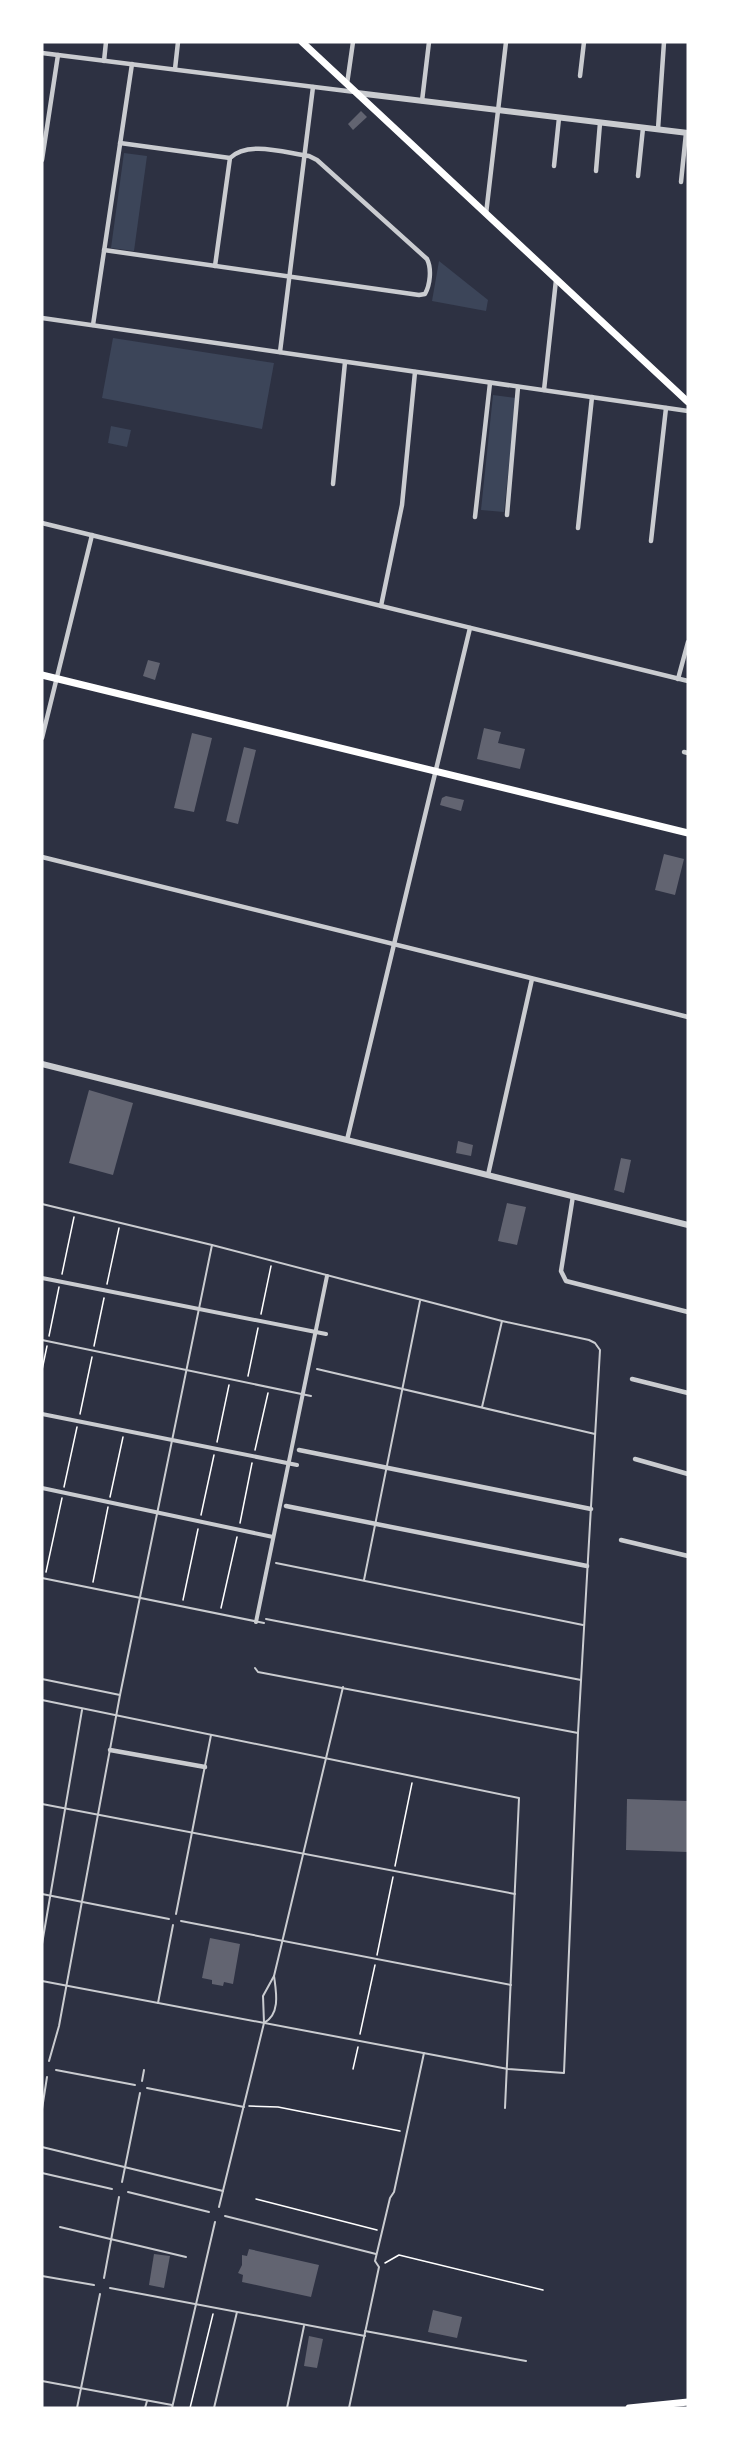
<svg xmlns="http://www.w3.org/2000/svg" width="730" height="2450" viewBox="0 0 730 2450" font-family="'Alegreya Sans',sans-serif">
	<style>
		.green { fill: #3c4559 }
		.building { fill: #626471 }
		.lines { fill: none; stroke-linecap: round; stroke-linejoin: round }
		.path { stroke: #fff; stroke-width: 1.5 }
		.service { stroke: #caccd0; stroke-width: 2 }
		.pedestrian { stroke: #caccd0; stroke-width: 4 }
		.minor { stroke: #caccd0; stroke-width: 4.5 }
		.tertiary { stroke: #caccd0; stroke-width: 6 }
		.secondary { stroke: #fff; stroke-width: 7 }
	</style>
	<rect width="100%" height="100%" fill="#2d3142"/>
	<!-- green -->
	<g class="green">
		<path d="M124,153L147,156L134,251L111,248Z"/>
		<path d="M439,261L488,300L486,311L432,301Z"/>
		<path d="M113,338L274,363L262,429L102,398Z"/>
		<path d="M493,395L516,398L504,512L481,510Z"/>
		<path d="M111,426L131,430L127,447L108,443Z"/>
	</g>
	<!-- building -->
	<g class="building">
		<path d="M361,111L367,117L353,130L348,124Z"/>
		<path d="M148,660L160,663L155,680L143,676Z"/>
		<path d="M484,728L501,732L498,743L525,749L520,769L477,759Z"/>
		<path d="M192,733L212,738L194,812L174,808Z"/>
		<path d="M244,747L256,750L238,824L226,821Z"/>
		<path d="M446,796L464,800L461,811L440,805L442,798Z"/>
		<path d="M664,854L684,859L675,895L655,890Z"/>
		<path d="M89,1090L133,1103L113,1175L69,1163Z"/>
		<path d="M458,1141L473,1145L471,1156L456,1153Z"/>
		<path d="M621,1158L631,1160L624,1193L614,1190Z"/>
		<path d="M507,1203L526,1207L517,1245L498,1241Z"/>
		<path d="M627,1799L688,1801V1852L626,1850Z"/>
		<path d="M210,1938L240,1944L233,1984L224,1982L223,1986L212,1984V1980L202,1978Z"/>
		<path d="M249,2249L319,2265L311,2297L242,2282L243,2275L238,2273L242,2265V2255L247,2256Z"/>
		<path d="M154,2254L170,2256L164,2288L149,2285Z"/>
		<path d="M433,2310L462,2317L457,2338L428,2332Z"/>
		<path d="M309,2336L323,2339L317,2368L304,2366Z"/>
	</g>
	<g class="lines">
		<!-- path -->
		<g class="path">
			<path d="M62,1274L74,1217"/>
			<path d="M107,1284L119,1228"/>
			<path d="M261,1314L271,1266"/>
			<path d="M49,1336L59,1287"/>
			<path d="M94,1346L104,1298"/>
			<path d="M42,1370L47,1346"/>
			<path d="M248,1376L258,1328"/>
			<path d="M80,1414L92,1357"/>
			<path d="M217,1442L229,1385"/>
			<path d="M255,1450L268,1393"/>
			<path d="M64,1487L77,1427"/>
			<path d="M110,1497L123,1437"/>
			<path d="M201,1515L214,1455"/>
			<path d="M240,1523L252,1463"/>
			<path d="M46,1572L62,1498"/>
			<path d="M93,1582L108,1507"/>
			<path d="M183,1600L198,1529"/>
			<path d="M221,1608L237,1537"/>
			<path d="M395,1866L412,1783"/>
			<path d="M377,1955L393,1877"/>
			<path d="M360,2034L375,1965"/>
			<path d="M353,2069L358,2047"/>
			<path d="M249,2106L278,2107L400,2131"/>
			<path d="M256,2199L377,2230"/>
			<path d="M385,2263L399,2255L543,2290"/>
			<path d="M190,2408L213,2314"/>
		</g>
		<!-- service -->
		<g class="service">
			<path d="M42,1204L212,1245L502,1321L589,1340L595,1343L600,1350L578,1733L564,2073L508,2069L42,1981"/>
			<path d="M42,1340L311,1396"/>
			<path d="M317,1369L595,1434"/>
			<path d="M482,1407L502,1321"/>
			<path d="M276,1563L583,1625"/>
			<path d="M42,1578L264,1623"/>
			<path d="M364,1580L420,1301"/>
			<path d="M266,1619L581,1680"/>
			<path d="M255,1668L258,1672L578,1733"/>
			<path d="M42,1679L120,1695"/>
			<path d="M42,1700L519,1798L505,2108"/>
			<path d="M42,1804L515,1894"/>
			<path d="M42,1894L169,1919"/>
			<path d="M176,1914L211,1735"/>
			<path d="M181,1921L511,1985"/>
			<path d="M42,1944L82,1710"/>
			<path d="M158,2003L173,1925"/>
			<path d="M264,2023C281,2014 276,1991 274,1976"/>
			<path d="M49,2061L59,2026L120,1695L212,1245"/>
			<path d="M56,2070L135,2085"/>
			<path d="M142,2081L144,2070"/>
			<path d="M147,2088L244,2107"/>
			<path d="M42,2109L47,2077"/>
			<path d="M42,2147L223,2191"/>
			<path d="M42,2173L112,2189"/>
			<path d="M122,2182L140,2093"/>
			<path d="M128,2192L209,2212"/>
			<path d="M219,2207L264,2023L263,1996L274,1976L343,1687"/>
			<path d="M225,2216L376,2254"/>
			<path d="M60,2227L186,2257"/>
			<path d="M42,2276L94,2285"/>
			<path d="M104,2278L119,2197"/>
			<path d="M110,2288L365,2336"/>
			<path d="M365,2331L526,2361"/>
			<path d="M42,2381L172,2405"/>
			<path d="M77,2408L100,2294"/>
			<path d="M145,2408L147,2401"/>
			<path d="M172,2408L215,2222"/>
			<path d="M214,2408L237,2312"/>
			<path d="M287,2408L304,2326"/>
			<path d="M349,2408L379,2267L375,2261L390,2198L394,2192L424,2053"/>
		</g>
		<!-- pedestrian -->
		<g class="pedestrian">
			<path d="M42,1278L326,1334"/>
			<path d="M42,1414L297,1465"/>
			<path d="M42,1488L273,1537"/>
			<path d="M256,1622L327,1276"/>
		</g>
		<!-- minor -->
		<g class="minor">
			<path d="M42,53L355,92"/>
			<path d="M104,61L106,42"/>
			<path d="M175,69L178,42"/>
			<path d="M580,76L584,42"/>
			<path d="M347,84L353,42"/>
			<path d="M422,101L429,42"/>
			<path d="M658,129L664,42"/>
			<path d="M42,160L58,55"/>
			<path d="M554,166L559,118"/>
			<path d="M596,171L600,123"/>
			<path d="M638,176L643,128"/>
			<path d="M681,182L686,133"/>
			<path d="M486,214L506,42"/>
			<path d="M104,250L419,295L425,294C430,285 432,269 427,259L317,160L309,156C286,153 248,140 230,158L120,143"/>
			<path d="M215,266L230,158"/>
			<path d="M42,318L688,411"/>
			<path d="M93,325L132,64"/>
			<path d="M280,352L313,87"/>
			<path d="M544,390L556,280"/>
			<path d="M333,484L345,362"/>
			<path d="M507,515L518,387"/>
			<path d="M475,517L490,383"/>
			<path d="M42,523L688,681"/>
			<path d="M578,528L592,397"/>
			<path d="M651,541L666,408"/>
			<path d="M381,606L402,505L415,372"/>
			<path d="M678,679L688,642"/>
			<path d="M42,738L92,535"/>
			<path d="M684,752L688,753"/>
			<path d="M42,857L688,1017"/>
			<path d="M347,1140L470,628"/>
			<path d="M488,1175L532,979"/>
			<path d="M573,1196L561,1271L566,1281L688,1312"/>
			<path d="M632,1379L688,1393"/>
			<path d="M299,1450L591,1509"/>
			<path d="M635,1459L688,1474"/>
			<path d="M286,1506L587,1566"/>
			<path d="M621,1540L688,1556"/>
			<path d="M110,1750L205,1767"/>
		</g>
		<!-- tertiary -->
		<g class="tertiary">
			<path d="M357,93L688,133"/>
			<path d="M42,1064L688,1225"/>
		</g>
		<!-- secondary -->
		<g class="secondary">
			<path d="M302,42L688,402"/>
			<path d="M42,675L688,833"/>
			<path d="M629,2408L688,2402"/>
		</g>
	</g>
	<!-- border -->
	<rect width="730" height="2450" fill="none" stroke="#ffffff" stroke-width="87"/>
</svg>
